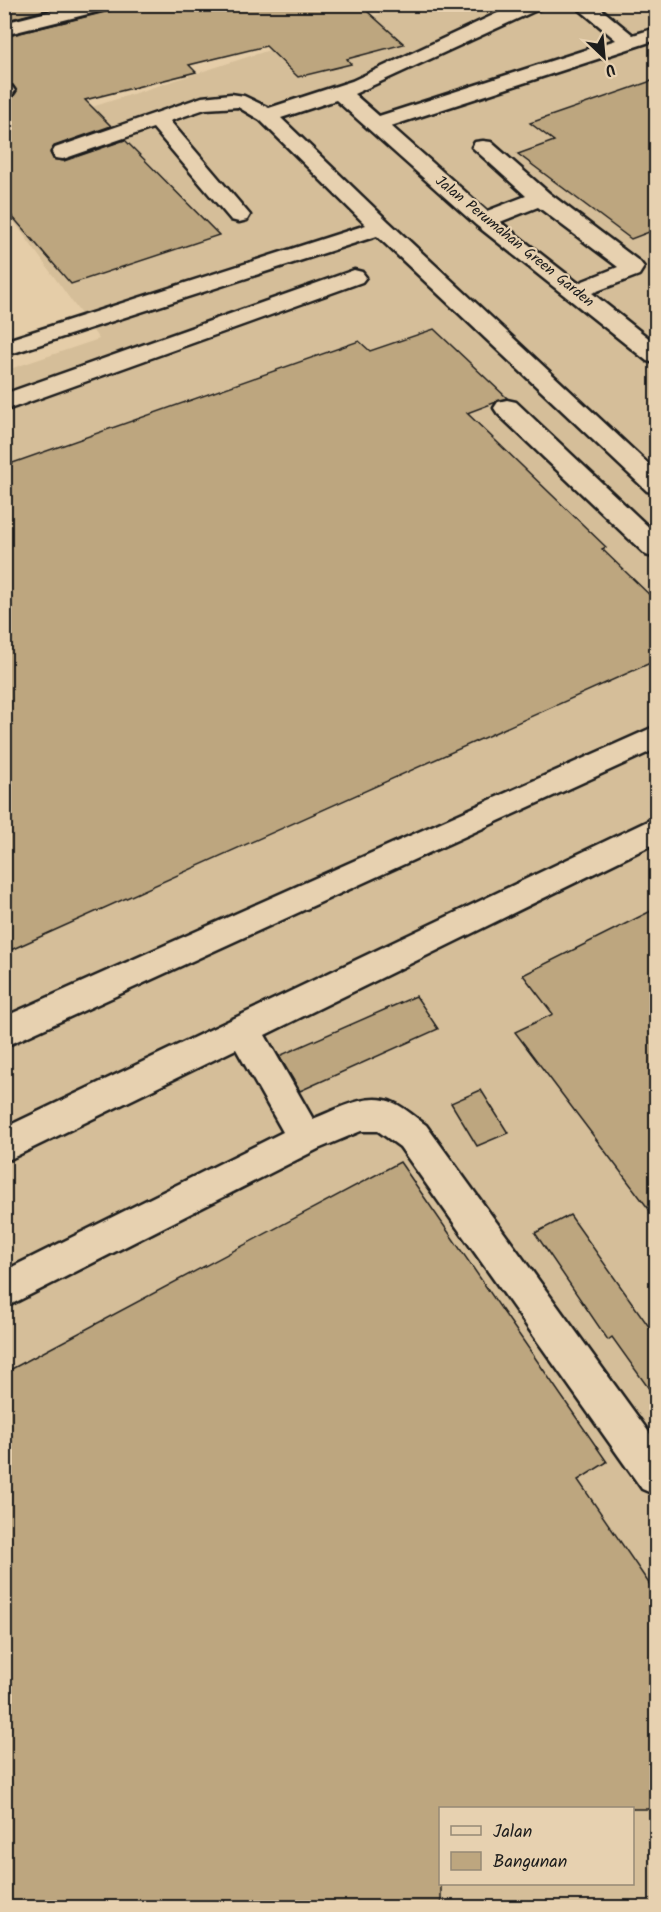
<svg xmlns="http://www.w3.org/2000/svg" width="661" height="1912" viewBox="0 0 661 1912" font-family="Kalam,sans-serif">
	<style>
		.built { fill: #d5be99; fill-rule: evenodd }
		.building { fill: #bda67f; stroke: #1c1c1c; stroke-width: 1.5 }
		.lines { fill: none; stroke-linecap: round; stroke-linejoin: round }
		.minor-casing { stroke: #1c1c1c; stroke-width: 5 }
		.minor { fill: #e7d1b0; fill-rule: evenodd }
		.labels { text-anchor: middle; stroke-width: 4.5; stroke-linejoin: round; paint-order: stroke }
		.far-street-label { font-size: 15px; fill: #1c1c1c; stroke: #e7d1b0 }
	</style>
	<rect width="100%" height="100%" fill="#e5cda8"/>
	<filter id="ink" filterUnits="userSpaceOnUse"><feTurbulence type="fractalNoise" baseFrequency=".0167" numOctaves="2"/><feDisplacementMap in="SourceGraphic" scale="12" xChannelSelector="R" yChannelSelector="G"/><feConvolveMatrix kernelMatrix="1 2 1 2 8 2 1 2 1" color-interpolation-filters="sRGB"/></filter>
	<g filter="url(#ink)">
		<!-- built -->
		<path class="built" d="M409,5H656V1907H5L4,371L99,339L5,209V135ZM440,1808H632V1884H440Z"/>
		<!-- building -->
		<g class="building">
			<path d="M4,4H68L4,21Z"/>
			<path d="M116,4H359L404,44L347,59L351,64L298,77L266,46L189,65L196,72L85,100L111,126L54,146L50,152L53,159L64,161L125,140L219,235L71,284L4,207V99L13,97L17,91L13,85L4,83V37L113,10Z"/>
			<path d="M657,79V229L631,239L518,154L554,141L530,123Z"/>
			<path d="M434,329L507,398L467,413L606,547L602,549L657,602V660L4,953V466L359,341L370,351Z"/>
			<path d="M657,908V1220L515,1032L553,1014L523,975Z"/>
			<path d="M416,996L438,1029L300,1091L279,1056Z"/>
			<path d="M481,1090L508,1133L477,1146L451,1103Z"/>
			<path d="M400,1162L607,1462L578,1480L657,1595V1809H441V1908H4V1373Z"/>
			<path d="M570,1215L657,1338V1400L612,1337L608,1340L535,1233Z"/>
		</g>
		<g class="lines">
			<!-- minor casing -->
			<g class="minor-casing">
				<g id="minor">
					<path d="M79,4H114L112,8L4,35V23Z"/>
					<path d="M517,4H543L541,8L354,94L379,116L616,40L573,4H595L633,35L656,28V40L391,126L487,211L526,196L472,147L475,142L483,141L491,142L549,193L640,262L644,267L639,275L592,293L656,344V363L647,361L476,225L336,100L281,118L389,222L656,471V493L647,491L377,236L4,356V341L366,225L260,120L238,107L205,109L170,121L250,215L247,220L239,222L231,220L153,128L63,159L55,158L52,153L55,148L202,97L231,94L244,96L269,108L352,81ZM538,207L618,267L578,283L500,222Z"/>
					<path d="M4,85L12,87L15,91L12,95L4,97Z"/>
					<path d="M354,270L362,272L366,277L362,282L4,411V394Z"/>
					<path d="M507,400L516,402L656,534V558L646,555L498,414L494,408L498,402Z"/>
					<path d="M656,726V749L4,1047V1017Z"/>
					<path d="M656,817V843L265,1035L313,1119C338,1109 368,1091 394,1103C405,1108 416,1118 426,1125L656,1442V1495L642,1489L400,1147L378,1131H361L318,1149L4,1308V1271L283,1132L236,1049L4,1162V1128Z"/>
				</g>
			</g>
			<!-- minor -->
			<use href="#minor" class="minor"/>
		</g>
	</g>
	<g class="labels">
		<!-- far-street labels -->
		<g class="far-street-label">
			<text transform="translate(515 241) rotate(39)" y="5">Jalan Perumahan Green Garden</text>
		</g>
	</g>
	<!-- margin -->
	<rect width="661" height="1912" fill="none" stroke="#e7d1b0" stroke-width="24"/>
	<rect x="12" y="12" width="637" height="1888" fill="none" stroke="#1c1c1c" stroke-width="2" filter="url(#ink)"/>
	<!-- legend -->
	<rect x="439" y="1807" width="195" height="78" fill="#e7d1b0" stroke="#968975" stroke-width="1.5"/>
	<rect x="451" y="1826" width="30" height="9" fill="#e7d1b0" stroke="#968975" stroke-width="1.5"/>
	<text x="493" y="1837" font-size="18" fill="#1c1c1c">Jalan</text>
	<rect x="451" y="1852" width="30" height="18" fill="#bda67f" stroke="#968975" stroke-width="1.5"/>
	<text x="493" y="1867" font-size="18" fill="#1c1c1c">Bangunan</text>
	<!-- north arrow -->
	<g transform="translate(604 57) rotate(154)" stroke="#e7d1b0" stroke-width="4.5" paint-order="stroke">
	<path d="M0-4.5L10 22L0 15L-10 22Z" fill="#1c1c1c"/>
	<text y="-9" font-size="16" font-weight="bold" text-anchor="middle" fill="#1c1c1c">U</text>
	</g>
</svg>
